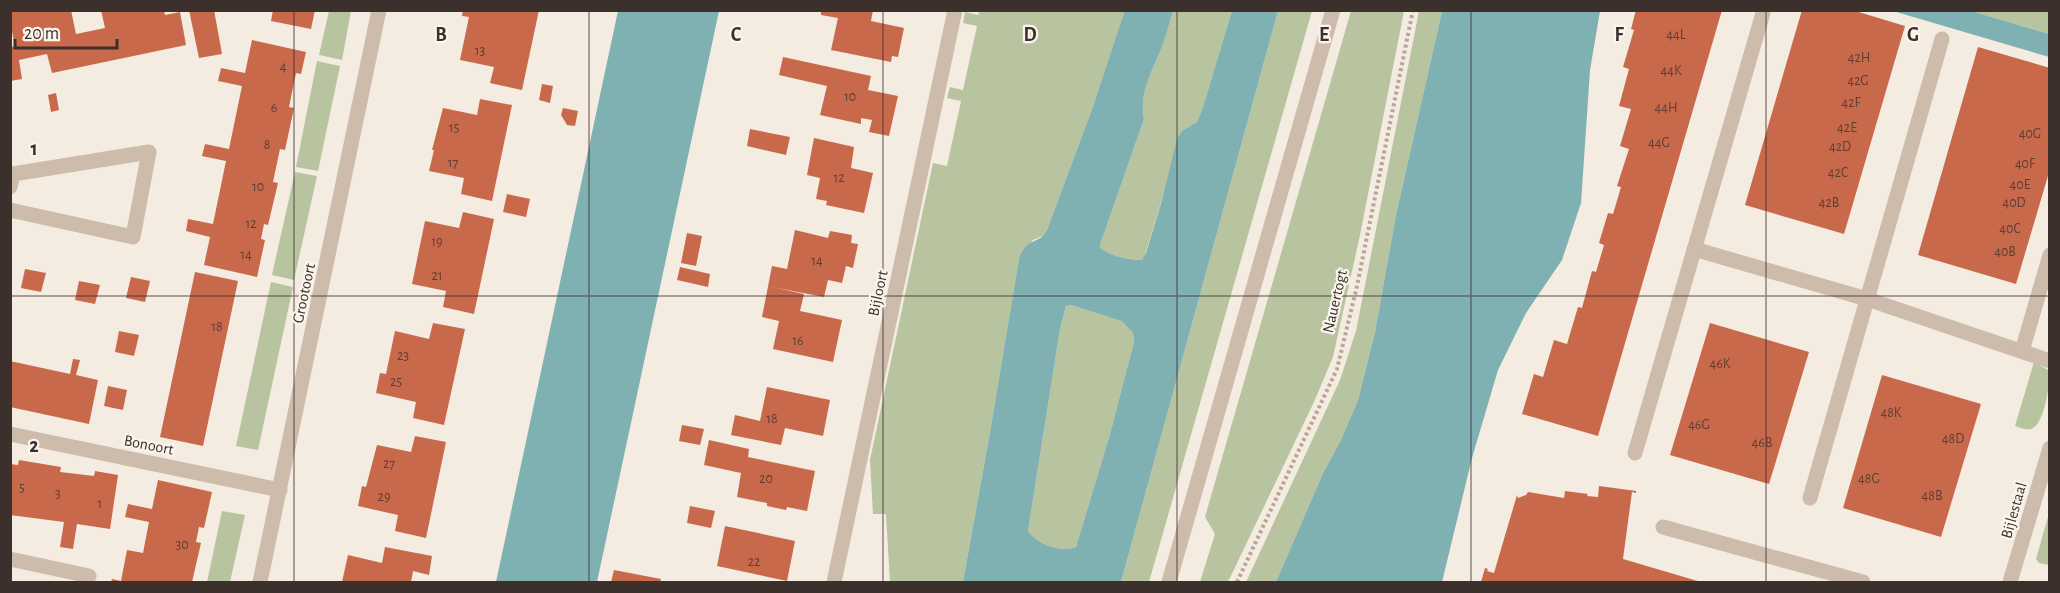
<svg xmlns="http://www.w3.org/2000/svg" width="2060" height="593" viewBox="0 0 2060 593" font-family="'Alegreya Sans',sans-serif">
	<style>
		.green { fill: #b8c4a0 }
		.water { fill: #7fb0b2; fill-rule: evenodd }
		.building { fill: #c8694b }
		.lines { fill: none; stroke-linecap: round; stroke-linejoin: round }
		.path { stroke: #b9a596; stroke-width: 4; stroke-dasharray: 3 3; stroke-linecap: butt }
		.service { stroke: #cdbbac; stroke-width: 15 }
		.minor { stroke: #cdbbac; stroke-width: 15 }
		.tertiary { stroke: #cdbbac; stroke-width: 15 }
		.grid { fill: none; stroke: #3b302b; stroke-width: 1.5; stroke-opacity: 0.55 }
		.labels { text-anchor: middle; stroke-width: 4.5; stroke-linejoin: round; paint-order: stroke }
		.number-label { font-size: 14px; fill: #5e3e33 }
		.street-label { font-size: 16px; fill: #3b302b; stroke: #fbf5ee }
		.grid-label { font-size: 20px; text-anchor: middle; font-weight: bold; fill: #3b302b; stroke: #fbf5ee; stroke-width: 4.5; stroke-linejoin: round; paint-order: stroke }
	</style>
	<rect width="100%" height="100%" fill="#f4ebe1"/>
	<!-- green -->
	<g class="green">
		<path d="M980,10L1125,11L1092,109L1047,230L1045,235L1033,240L1019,259L989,438L963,582H890L886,514H873L870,460L933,163L947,166L961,101L947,98L950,87L963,90L977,26L963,23L965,12L978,15Z"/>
		<path d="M329,11H351L342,60L319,55Z"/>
		<path d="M1173,11H1232L1202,110L1197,122L1183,130L1144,258L1142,260C1128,260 1111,256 1100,248V245L1144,119C1138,90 1157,64 1165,38C1168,29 1170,20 1173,11Z"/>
		<path d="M1278,11H1312L1149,582H1121Z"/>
		<path d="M1351,11H1404L1360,235L1333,357L1314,402L1228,582H1200L1215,534L1205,517L1209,503Z"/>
		<path d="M1419,11H1442L1396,215L1375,332L1358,400L1340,442L1323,473L1276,582H1246L1340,380L1356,331Z"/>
		<path d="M1971,11H2049V34Z"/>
		<path d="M317,61L340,66L318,171L296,167Z"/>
		<path d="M295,172L317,176L294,280L272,275Z"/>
		<path d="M271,282L293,287L258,450L236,446Z"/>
		<path d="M1071,305L1122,320L1133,333L1134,342L1110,434L1076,547C1060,553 1037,544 1028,531L1060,329L1066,306Z"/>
		<path d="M2034,362L2048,370C2052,380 2044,423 2033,428C2028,431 2021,428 2015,426Z"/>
		<path d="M222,511L245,515L230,582H207Z"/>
		<path d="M2049,513L2050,564L2049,565L2039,563L2036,559Z"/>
	</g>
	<!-- water -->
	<g class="water">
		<path d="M1125,10L1173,11C1170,20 1168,29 1165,38C1157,64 1138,90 1144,119L1100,245V248C1111,256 1128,260 1142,260L1146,253L1162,200L1177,139L1183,130L1197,122L1202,110L1232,11H1278L1121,582H963L989,438L1019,259C1027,236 1040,245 1047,230L1092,109ZM1071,305L1122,321L1133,333L1134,342L1110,434L1076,547C1060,553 1037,544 1028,531L1060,329L1066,306Z"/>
		<path d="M618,11H719L597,582H496Z"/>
		<path d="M1442,11H1600L1590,70L1581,203L1562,260L1526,313L1498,370L1472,458L1442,582H1276L1323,473L1340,442L1358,400L1375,332L1396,215Z"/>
		<path d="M1893,11H1971L2049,34V57Z"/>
	</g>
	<!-- building -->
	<g class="building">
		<path d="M10,10H71L76,34L105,28L101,10H164L165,15L180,12L186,45L52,73L47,54L19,60L22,79L10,81V47L15,46L10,22Z"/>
		<path d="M189,10H214L222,54L199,58Z"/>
		<path d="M273,10H315L311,29L271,21Z"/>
		<path d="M463,10H539L522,90L490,83L494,67L460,60L469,17L462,16Z"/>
		<path d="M821,10H873L871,21L904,28L898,57L892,56L891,62L831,50L838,18L821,15Z"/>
		<path d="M1636,10H1722L1598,436L1522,414L1534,374L1543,377L1554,340L1567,344L1578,307L1582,308L1592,271L1596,272L1604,245L1599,243L1608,213L1613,214L1621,187L1617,186L1629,149L1620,146L1631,109L1619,106L1629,69L1623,67L1634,30L1631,29Z"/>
		<path d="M1802,10H1852L1905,26L1844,234L1745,205Z"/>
		<path d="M252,40L306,52L301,74L296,73L289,107L294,108L285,150L280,149L273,182L278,183L268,225L264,224L261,239L265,240L257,277L204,265L210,237L186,231L188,219L213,224L226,161L202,156L205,144L229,149L242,86L218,81L221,68L245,73Z"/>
		<path d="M1978,47L2050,68V169L2016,284L1918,255Z"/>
		<path d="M783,57L871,76L868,90L898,96L889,136L869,132L872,120L861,118V124L820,115L827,86L779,75Z"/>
		<path d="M542,84L553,86L550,103L539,100Z"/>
		<path d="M56,93L59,110L51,112L48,95Z"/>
		<path d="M480,99L512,105L492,201L461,194L464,178L429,171L434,150H432L443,108L477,115Z"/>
		<path d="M563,108L578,111L575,126L567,125L561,115Z"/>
		<path d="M750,129L790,137L786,155L747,146Z"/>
		<path d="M814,138L854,147L851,168L873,173L864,213L826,205L827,201L816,199L820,178L807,175Z"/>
		<path d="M507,194L530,199L526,217L503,212Z"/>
		<path d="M463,212L494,219L474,314L443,307L446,291L412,284L425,221L459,228Z"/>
		<path d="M795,230L828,238L830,231L852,235L851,243L858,244L853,268L846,266L842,283L828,280L824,297L772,287L804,294L800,311L842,320L833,362L773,349L779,321L762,317L772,266L787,269Z"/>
		<path d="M687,233L702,236L696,266L681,263Z"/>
		<path d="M680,267L710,274L708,287L677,280Z"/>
		<path d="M25,269L46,273L41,292L21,288Z"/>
		<path d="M195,272L238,281L203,446L160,437Z"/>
		<path d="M131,277L150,281L145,302L126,298Z"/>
		<path d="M79,281L100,285L95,304L75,300Z"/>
		<path d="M433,323L465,329L444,425L413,418L416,402L376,393L380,373L386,374L395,331L429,339Z"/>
		<path d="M1710,323L1809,352L1769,484L1670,455Z"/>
		<path d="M119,331L139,335L134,356L115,352Z"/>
		<path d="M73,359L80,360L76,375L98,380L89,424L10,407V361L70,374Z"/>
		<path d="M1882,375L1981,404L1941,537L1843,508Z"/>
		<path d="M108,386L127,390L123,410L104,406Z"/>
		<path d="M767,387L830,400L823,436L785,428L781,445L731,435L735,415L760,421Z"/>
		<path d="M682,425L704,429L700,445L679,441Z"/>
		<path d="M415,436L446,442L426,538L395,531L398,515L358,506L362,486L366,487L377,445L411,452Z"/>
		<path d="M709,440L749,449L748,457L815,471L807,511L787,507L786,510L767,506V503L737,497L741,473L704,465Z"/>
		<path d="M19,460L61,467L60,472L94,476L95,471L118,475L110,529L77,524L73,549L60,547L64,522L10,515V464L18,465Z"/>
		<path d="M158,480L212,492L204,528L199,527L196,542L201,543L192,582H111L112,579L121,581L127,550L143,553L149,522L125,517L128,504L152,509Z"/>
		<path d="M1599,486L1636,491V493L1632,492L1623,559L1701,582H1481L1485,568L1488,569L1487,571L1494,573L1517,495L1518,498L1526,495L1528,492L1564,498L1565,491L1588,494L1587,496L1598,497Z"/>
		<path d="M690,506L715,511L711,528L687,523Z"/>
		<path d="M725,526L795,541L787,581L717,566Z"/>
		<path d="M385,547L432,556L429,575L413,571L411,582H342L348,555L382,563Z"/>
		<path d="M614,570L661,579L660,582H611Z"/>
	</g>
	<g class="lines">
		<!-- path -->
		<path class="path" d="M1237,582L1337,369L1357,286L1413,10"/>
		<!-- service -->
		<g class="service">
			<path d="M10,187L13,174L149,152L133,237L10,210"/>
			<path d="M1694,249L1867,299L2050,361"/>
			<path d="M2022,351L2050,255"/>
			<path d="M1635,453L1763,13"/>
			<path d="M1810,498L1942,39"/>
			<path d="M1663,527L1863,582"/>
			<path d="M10,559L89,576L87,582"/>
		</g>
		<!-- minor -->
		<g class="minor">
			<path d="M10,434L280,490"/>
			<path d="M260,582L379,10"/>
			<path d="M834,582L955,10"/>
			<path d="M2010,582L2050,448"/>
		</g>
		<!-- tertiary -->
		<path class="tertiary" d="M1169,582L1333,10"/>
	</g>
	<!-- grid -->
	<path class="grid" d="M294,10V582M589,10V582M883,10V582M1177,10V582M1471,10V582M1766,10V582M10,296H2050"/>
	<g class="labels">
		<!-- number labels -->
		<g class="number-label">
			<text x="1676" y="39">44L</text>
			<text x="480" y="55">13</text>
			<text x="1859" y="62">42H</text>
			<text x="283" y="71">4</text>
			<text x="1671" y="75">44K</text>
			<text x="1858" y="85">42G</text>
			<text x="850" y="101">10</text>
			<text x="1851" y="107">42F</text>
			<text x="274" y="112">6</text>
			<text x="1666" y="112">44H</text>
			<text x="454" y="132">15</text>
			<text x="1847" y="132">42E</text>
			<text x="2030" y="138">40G</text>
			<text x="1659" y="147">44G</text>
			<text x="267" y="149">8</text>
			<text x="1840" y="151">42D</text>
			<text x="453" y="167">17</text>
			<text x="2025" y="168">40F</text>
			<text x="1838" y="177">42C</text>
			<text x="839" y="182">12</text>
			<text x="2020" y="189">40E</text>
			<text x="258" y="191">10</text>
			<text x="1829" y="207">42B</text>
			<text x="2014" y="207">40D</text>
			<text x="251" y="228">12</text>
			<text x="2010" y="233">40C</text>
			<text x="437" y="246">19</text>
			<text x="2005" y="256">40B</text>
			<text x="246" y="259">14</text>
			<text x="817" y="265">14</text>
			<text x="437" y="280">21</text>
			<text x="217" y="331">18</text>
			<text x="798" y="345">16</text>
			<text x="403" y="360">23</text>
			<text x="1720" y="368">46K</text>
			<text x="396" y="386">25</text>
			<text x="1891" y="417">48K</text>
			<text x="772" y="423">18</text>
			<text x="1699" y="429">46G</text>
			<text x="1953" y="443">48D</text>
			<text x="1762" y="447">46B</text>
			<text x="389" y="468">27</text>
			<text x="766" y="483">20</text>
			<text x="1869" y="483">48G</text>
			<text x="22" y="492">5</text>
			<text x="58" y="498">3</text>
			<text x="1932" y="500">48B</text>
			<text x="384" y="501">29</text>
			<text x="100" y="508">1</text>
			<text x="182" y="549">30</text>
			<text x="754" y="566">22</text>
		</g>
		<!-- street labels -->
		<g class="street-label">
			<text transform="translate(303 293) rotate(-78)" y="6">Grootoort</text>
			<text transform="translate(877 293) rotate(-78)" y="6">Bijloort</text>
			<text transform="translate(1334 301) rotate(-77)" y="6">Nauertogt</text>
			<text transform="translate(149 444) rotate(11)" y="6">Bonoort</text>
			<text transform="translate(2013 510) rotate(-74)" y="6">Bijlestaal</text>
		</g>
	</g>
	<g class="grid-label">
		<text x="441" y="41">B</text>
		<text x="736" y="41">C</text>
		<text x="1030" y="41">D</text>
		<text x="1324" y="41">E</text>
		<text x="1619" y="41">F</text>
		<text x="1913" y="41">G</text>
		<text x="34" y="155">1</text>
		<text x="34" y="452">2</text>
	</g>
	<!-- border -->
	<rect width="2060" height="593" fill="none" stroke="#3b302b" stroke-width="24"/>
	<!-- scale -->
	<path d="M15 39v9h102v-9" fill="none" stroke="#3b302b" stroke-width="3"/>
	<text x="24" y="39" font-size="18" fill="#3b302b" stroke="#fbf5ee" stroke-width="4.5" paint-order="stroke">20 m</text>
</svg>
